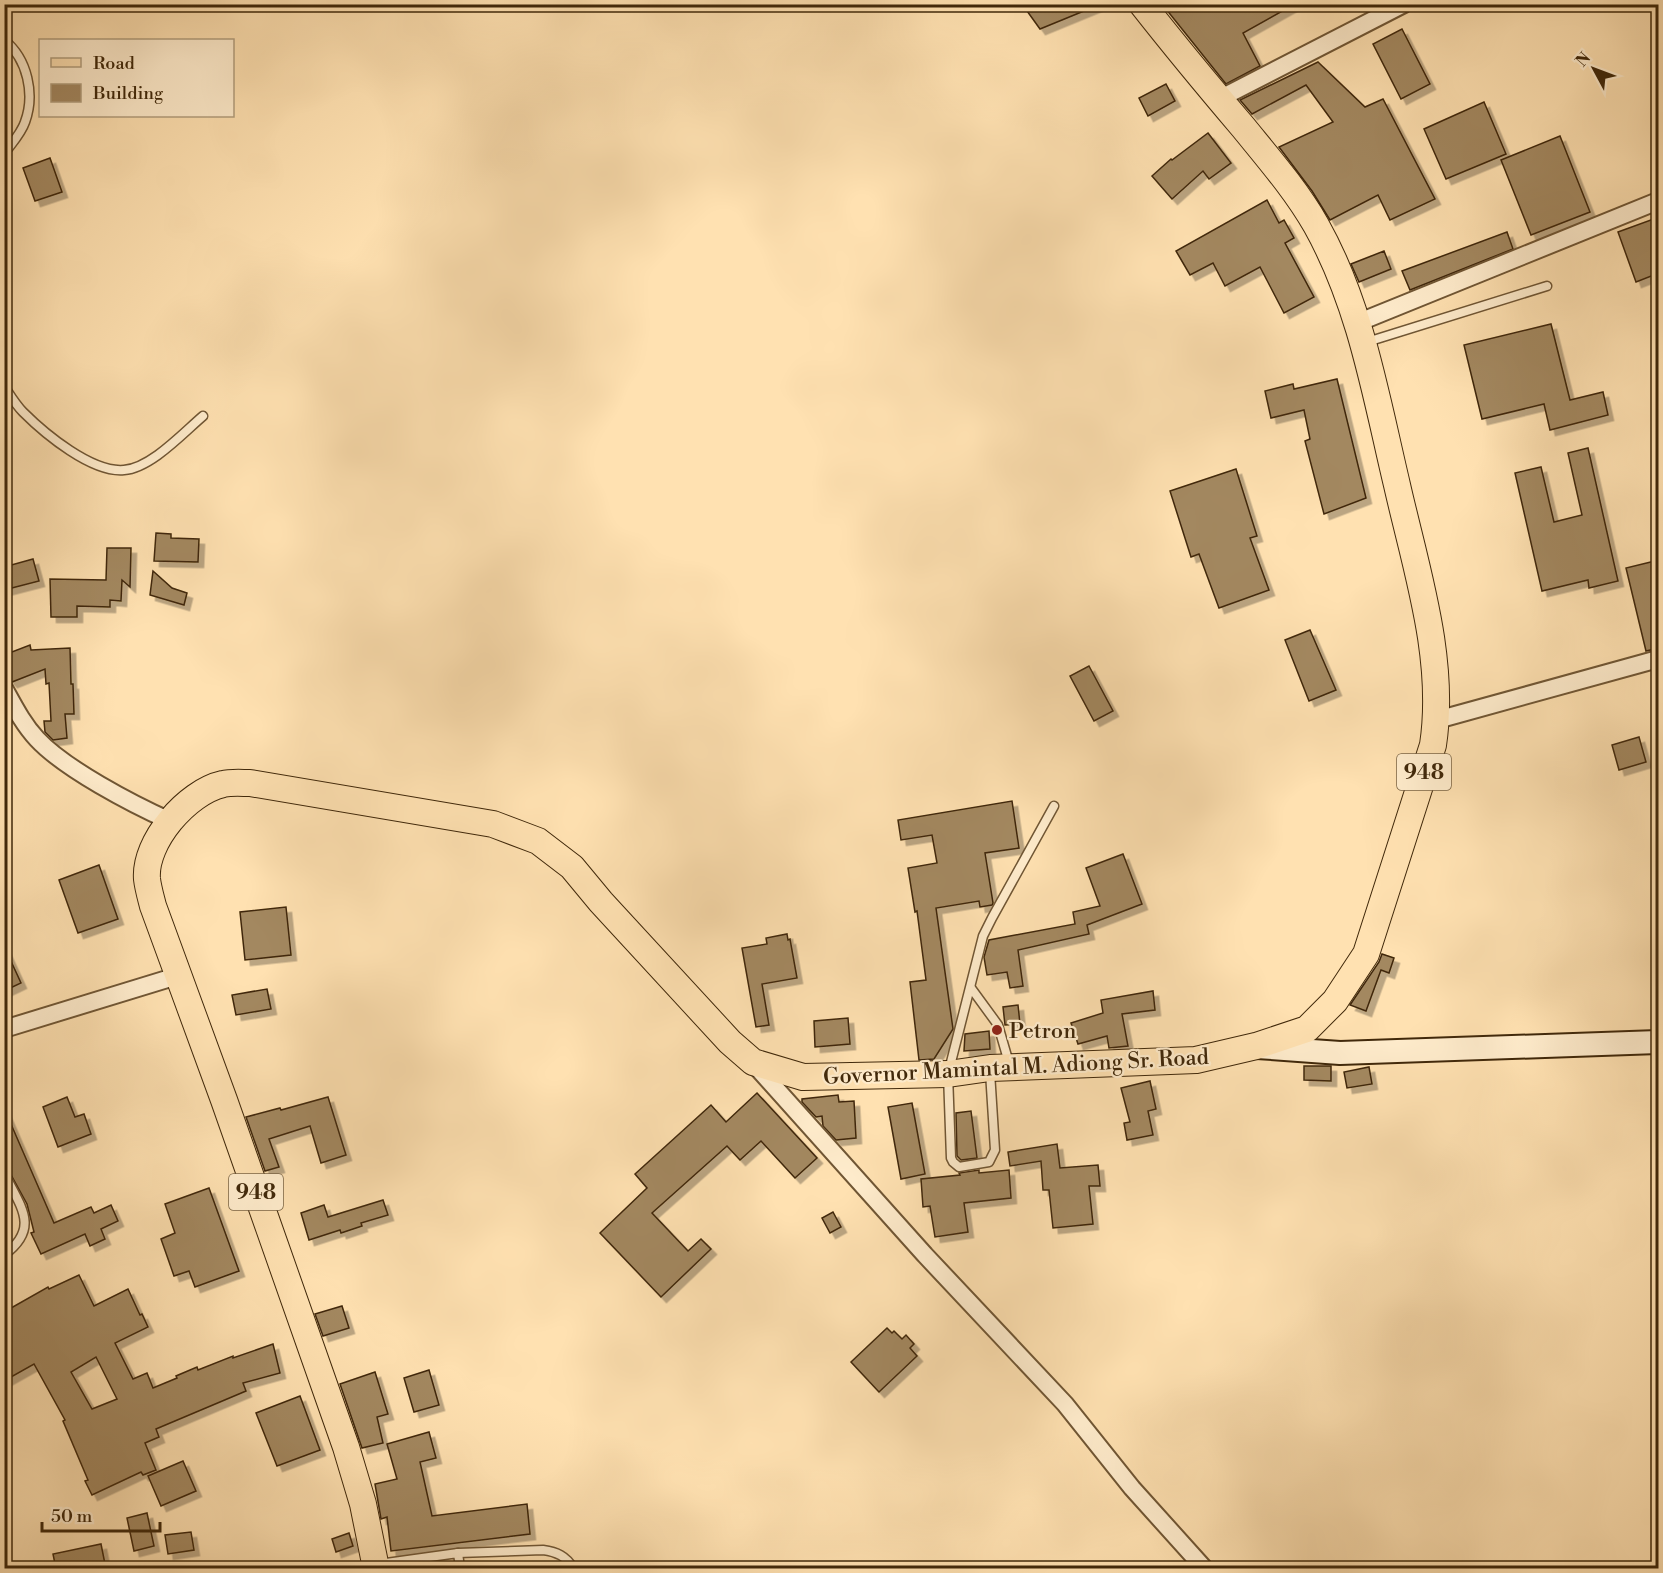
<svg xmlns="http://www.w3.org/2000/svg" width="1663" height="1573" viewBox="0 0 1663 1573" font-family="'Libre Bodoni',serif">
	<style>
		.building { fill: #a38861; stroke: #40280a; stroke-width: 1.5; fill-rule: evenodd; filter: url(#shadow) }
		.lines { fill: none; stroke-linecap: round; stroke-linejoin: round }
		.lane-casing { stroke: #705634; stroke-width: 11 }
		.street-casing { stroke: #705634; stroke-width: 20 }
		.secondary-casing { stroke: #40280a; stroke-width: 26 }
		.primary-casing { stroke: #40280a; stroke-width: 28 }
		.lane { stroke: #ffeccc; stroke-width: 8 }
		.street { stroke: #ffeccc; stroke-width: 16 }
		.secondary { stroke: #ffeccc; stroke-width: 22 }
		.primary { stroke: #ffe1b1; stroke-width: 26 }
		.poi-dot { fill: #8f2418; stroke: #ffeccc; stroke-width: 2 }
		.labels { text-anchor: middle; stroke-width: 4.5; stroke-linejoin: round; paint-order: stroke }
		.shield { fill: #ffeccc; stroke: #796344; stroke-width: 1.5 }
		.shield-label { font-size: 21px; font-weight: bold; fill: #40280a }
		.poi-label { font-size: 22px; fill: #40280a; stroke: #ffeccc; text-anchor: start }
		.street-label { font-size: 22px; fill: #40280a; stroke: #ffeccc }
	</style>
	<defs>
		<filter id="shadow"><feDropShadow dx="5.5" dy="5.5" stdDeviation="0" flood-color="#0004"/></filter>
	</defs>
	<rect width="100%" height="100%" fill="#ffe1b1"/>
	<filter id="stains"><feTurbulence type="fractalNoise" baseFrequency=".00333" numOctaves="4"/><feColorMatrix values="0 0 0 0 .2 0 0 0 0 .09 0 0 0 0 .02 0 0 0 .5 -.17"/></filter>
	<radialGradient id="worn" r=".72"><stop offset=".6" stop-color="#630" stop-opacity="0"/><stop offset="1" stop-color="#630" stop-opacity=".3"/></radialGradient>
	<!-- building -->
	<g class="building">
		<path d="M1022,4H1101L1040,29Z"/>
		<path d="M1162,4H1295L1243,33L1260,66L1226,84Z"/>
		<path d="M1402,29L1430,84L1401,99L1373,44Z"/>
		<path d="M1318,62L1365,107L1383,99L1435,199L1390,220L1378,195L1330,220L1312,191L1279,147L1333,122L1306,85L1252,114L1240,100Z"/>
		<path d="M1166,84L1175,101L1148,116L1139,98Z"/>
		<path d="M1484,102L1506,154L1446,179L1424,129Z"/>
		<path d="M1208,133L1231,163L1209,179L1203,171L1172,199L1152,176L1171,159L1172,160Z"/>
		<path d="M1560,136L1590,212L1531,235L1501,160Z"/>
		<path d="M50,158L62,192L35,201L23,168Z"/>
		<path d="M1267,200L1279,223L1284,220L1294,238L1285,243L1314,297L1284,313L1260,267L1225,286L1213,263L1190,275L1176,251Z"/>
		<path d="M1659,217V273L1636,282L1618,232Z"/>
		<path d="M1507,232L1513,249L1410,290L1402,271Z"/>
		<path d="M1384,251L1391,269L1359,282L1351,264Z"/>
		<path d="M1551,324L1570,400L1603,392L1608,415L1550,430L1544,404L1482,419L1464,345Z"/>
		<path d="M1337,379L1366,498L1324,514L1305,441L1310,439L1304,410L1271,418L1265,391L1293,384L1294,389Z"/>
		<path d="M1588,448L1618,581L1589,588L1588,580L1542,591L1515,473L1541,467L1554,522L1582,515L1568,453Z"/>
		<path d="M1236,469L1257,536L1250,538L1269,590L1219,608L1199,554L1191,557L1170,491Z"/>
		<path d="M156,533L171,534V538L199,539L198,562L154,561Z"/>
		<path d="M107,548H131L130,587L122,580L121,601L110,600V607L77,606V617H51L50,579L106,580Z"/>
		<path d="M33,559L39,581L4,590V567Z"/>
		<path d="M1659,560V648L1646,651L1626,568Z"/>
		<path d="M153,571L172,588L187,593L184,605L150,595Z"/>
		<path d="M1310,630L1336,690L1309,701L1285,640Z"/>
		<path d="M30,645L31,650L70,648L71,684H73L74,714H65L67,738L53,740L45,732L44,721H51L49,683L46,684L45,669L12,682L9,679L4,667V655Z"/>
		<path d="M1089,666L1113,711L1094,721L1070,676Z"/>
		<path d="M1639,737L1646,762L1619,770L1612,745Z"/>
		<path d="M1012,801L1019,848L985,853L993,903L992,905L980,907L979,901L936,908L953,1029L934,1059L919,1060L910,982L926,980L917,911L915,912L908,868L937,863L932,835L901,840L898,820Z"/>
		<path d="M1123,854L1142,904L1087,925L1089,934L1018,950L1023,986L1010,988L1007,972L987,975L984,957L989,940L1075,924L1073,912L1100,906L1086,868Z"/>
		<path d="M99,865L118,919L78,933L59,880Z"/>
		<path d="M286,907L291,955L245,960L240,912Z"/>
		<path d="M787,934L788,940L790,939L797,978L762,984L769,1025L756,1027L742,948L767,944L766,938Z"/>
		<path d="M4,946L21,983L4,991Z"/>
		<path d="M1382,954L1394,958L1389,973L1381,970L1366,1011L1350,1005L1379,962Z"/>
		<path d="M267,989L271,1009L236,1015L232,995Z"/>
		<path d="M1153,991L1155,1010L1122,1014L1128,1046L1109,1048L1107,1036L1078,1044L1071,1023L1103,1013L1101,1000Z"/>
		<path d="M1018,1005L1020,1024L1005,1025L1003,1007Z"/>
		<path d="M848,1018L850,1044L815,1047L814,1021Z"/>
		<path d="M989,1031L990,1049L964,1051L965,1034Z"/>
		<path d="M1304,1066H1331V1081L1304,1080Z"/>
		<path d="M1369,1067L1372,1084L1347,1088L1344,1072Z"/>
		<path d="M1150,1081L1156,1109L1148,1111L1153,1135L1127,1140L1124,1123L1130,1122L1121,1088Z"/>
		<path d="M757,1093L817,1158L795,1178L761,1141L740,1160L727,1146L652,1213L688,1251L701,1239L711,1249L661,1297L600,1233L647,1188L635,1174L711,1105L726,1122Z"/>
		<path d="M838,1095L839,1102L854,1101L856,1138L836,1140L823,1126L822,1116L816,1117L802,1102V1099Z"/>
		<path d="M67,1097L75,1117L84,1114L91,1134L58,1147L43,1107Z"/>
		<path d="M328,1097L346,1155L321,1163L310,1126L269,1139L279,1167L265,1171L246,1117L280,1108L281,1110Z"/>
		<path d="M912,1103L925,1174L901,1179L888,1107Z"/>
		<path d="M4,1108L54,1223L91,1207L94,1213L111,1205L118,1221L101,1229L105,1239L90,1246L85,1234L41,1254L31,1233L34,1232L27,1204L4,1162Z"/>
		<path d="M971,1111L977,1158L961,1160L957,1156L956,1113Z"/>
		<path d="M1057,1144L1060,1168L1098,1165L1100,1186H1089L1093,1224L1053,1228L1049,1190H1043L1041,1161L1010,1166L1008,1152Z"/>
		<path d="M979,1170V1173L1009,1170L1011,1198L964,1203L968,1232L935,1237L930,1206L923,1207L921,1179L960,1175L959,1173Z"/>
		<path d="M209,1188L239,1271L195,1287L189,1271L174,1276L161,1239L175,1233L165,1204Z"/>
		<path d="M383,1200L388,1215L361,1223L362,1226L341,1233L340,1230L309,1240L301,1213L324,1205L328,1217Z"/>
		<path d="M833,1212L841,1227L830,1233L822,1218Z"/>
		<path d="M79,1275L94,1306L128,1289L140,1315L142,1314L148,1327L115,1343L133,1379L147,1373L153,1388L177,1378L176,1376L197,1367L198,1370L233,1356V1358L273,1344L280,1373L243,1383L246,1391L156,1429L159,1437L145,1443L156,1470L143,1475L141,1472L92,1495L85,1481L88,1480L63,1421L65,1420L34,1364L4,1381V1312L48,1287L49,1289ZM96,1357L117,1399L92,1409L71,1372Z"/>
		<path d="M342,1306L349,1328L323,1336L315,1314Z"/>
		<path d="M887,1328L892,1333L894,1331L902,1339L906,1335L914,1344L910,1348L917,1356L879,1392L851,1362Z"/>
		<path d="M429,1370L439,1405L414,1412L404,1378Z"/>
		<path d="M375,1372L388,1414L377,1417L383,1443L362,1448L340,1384Z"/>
		<path d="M300,1396L320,1450L277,1466L256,1413Z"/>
		<path d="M429,1432L436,1458L420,1462L432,1516L527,1504L530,1534L391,1551L387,1517L381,1519L375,1484L397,1479L387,1444Z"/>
		<path d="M183,1461L196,1491L161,1506L148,1476Z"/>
		<path d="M147,1513L154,1546L134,1551L127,1518Z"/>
		<path d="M191,1532L194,1550L168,1554L165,1535Z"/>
		<path d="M349,1533L353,1546L336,1552L332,1539Z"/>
		<path d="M101,1544L106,1569H56L53,1554Z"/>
	</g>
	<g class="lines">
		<!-- lane casing -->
		<g class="lane-casing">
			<g id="lane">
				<path d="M4,40C28,59 35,95 25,122C21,134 11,144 4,154"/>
				<path d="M1367,342L1547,286"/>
				<path d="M4,386C10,395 16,405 23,412C45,434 92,473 124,470C151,468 183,433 203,416"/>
				<path d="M971,988L998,1025L1009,1063"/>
				<path d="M990,1072L995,1150L989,1162L959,1167L953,1162L951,1158L948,1074L983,936L992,918L1054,806"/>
				<path d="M4,1173C20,1206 41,1228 4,1255"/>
				<path d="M458,1553L543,1550C557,1552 566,1556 573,1568"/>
				<path d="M379,1564L458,1553L460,1568"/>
			</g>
		</g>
		<!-- street casing -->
		<g class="street-casing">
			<g id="street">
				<path d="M1219,99L1404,4"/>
				<path d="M1357,323L1658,201"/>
				<path d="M4,688C14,706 23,724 37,739C65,769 132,804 170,821"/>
				<path d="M1437,720L1658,659"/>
				<path d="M4,1029L177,976"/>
				<path d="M753,1063L925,1255L1065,1404L1132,1488L1204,1568"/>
			</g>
		</g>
		<!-- secondary casing -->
		<g class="secondary-casing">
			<path id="secondary" d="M1257,1047L1340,1053L1658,1042"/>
		</g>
		<!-- primary casing -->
		<g class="primary-casing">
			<path id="primary" d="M376,1568L363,1504L346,1447L224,1100L153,906C151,898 148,888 147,879C144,842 187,792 223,784C231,782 242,783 250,783L493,824L538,841L572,867L601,902L730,1042L753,1062L803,1077L948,1074L990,1068L1196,1060L1256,1046L1307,1029L1335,1001L1366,954L1433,745C1446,658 1416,569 1397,485C1376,397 1361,305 1316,225C1296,190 1269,159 1243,127C1209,87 1175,46 1142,4"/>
		</g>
		<!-- lane -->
		<use href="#lane" class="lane"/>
		<!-- street -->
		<use href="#street" class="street"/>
		<!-- secondary -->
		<use href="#secondary" class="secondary"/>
		<!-- primary -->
		<use href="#primary" class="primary"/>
	</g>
	<!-- markers -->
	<circle class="poi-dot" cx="997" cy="1030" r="6"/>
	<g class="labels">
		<!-- shield labels -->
		<g class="shield">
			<rect x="1397" y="754" width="54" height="36" rx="4.5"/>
			<rect x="229" y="1174" width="54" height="36" rx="4.5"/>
		</g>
		<g class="shield-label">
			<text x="1424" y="779">948</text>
			<text x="256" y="1199">948</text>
		</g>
		<!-- poi labels -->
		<g class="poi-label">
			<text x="1009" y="1038">Petron</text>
		</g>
		<!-- street labels -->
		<g class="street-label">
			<text transform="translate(1016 1066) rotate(-3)" y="8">Governor Mamintal M. Adiong Sr. Road</text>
		</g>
	</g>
	<!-- margin -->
	<rect width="1663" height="1573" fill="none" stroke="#ffe1b1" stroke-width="24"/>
	<rect x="6" y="6" width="1651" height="1561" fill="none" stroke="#40280a" stroke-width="3"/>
	<rect x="12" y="12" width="1639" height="1549" fill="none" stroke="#40280a" stroke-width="1.5"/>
	<!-- legend -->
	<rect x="39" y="39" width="195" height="78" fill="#ffeccc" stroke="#b39e7e" stroke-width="1.5"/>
	<rect x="51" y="58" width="30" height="9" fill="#ffe1b1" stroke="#b39e7e" stroke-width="1.5"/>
	<text x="93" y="69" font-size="18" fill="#40280a">Road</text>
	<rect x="51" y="84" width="30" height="18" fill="#a38861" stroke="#b39e7e" stroke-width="1.5"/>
	<text x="93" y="99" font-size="18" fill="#40280a">Building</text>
	<!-- north arrow -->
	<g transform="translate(1594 69) rotate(311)" stroke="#ffeccc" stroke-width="4.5" paint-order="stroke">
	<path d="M0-4.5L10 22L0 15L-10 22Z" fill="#40280a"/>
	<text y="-9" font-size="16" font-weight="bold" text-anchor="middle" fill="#40280a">N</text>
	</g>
	<!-- scale -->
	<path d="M42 1522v9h118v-9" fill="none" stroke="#40280a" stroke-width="3"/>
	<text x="51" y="1522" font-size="18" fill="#40280a" stroke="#ffeccc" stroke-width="4.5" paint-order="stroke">50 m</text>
	<rect width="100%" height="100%" filter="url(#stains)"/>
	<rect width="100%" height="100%" fill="url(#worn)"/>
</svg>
